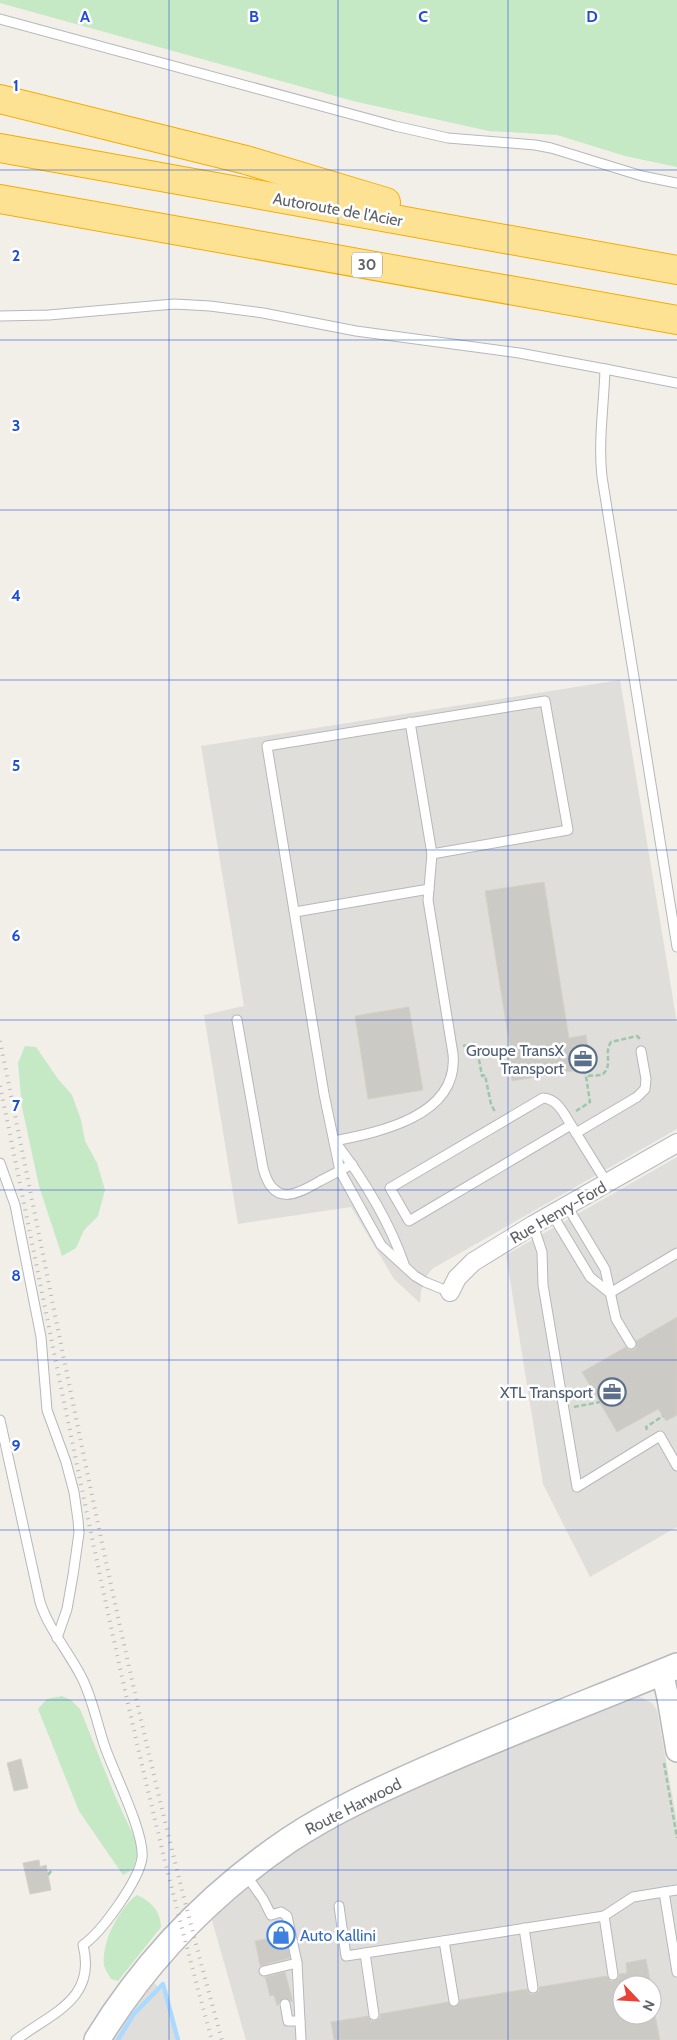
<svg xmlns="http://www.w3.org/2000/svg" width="677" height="2040" viewBox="0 0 677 2040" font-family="Cabin,sans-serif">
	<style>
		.industrial { fill: #e0deda; fill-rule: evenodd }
		.green { fill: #c5e8c5 }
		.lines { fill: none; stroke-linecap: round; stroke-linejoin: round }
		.stream { stroke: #aadaff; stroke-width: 4.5 }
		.building { fill: #cccac5; stroke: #d6d1c6 }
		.service-casing { stroke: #b5b8bc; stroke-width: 11 }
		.minor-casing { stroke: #b5b8bc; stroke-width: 20 }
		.tertiary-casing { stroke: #b5b8bc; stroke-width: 24 }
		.secondary-casing { stroke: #b6babf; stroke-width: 28 }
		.motorway-casing { stroke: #f9ab00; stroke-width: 30 }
		.path { stroke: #9cc7a9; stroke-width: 2.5; stroke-dasharray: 5 2.5; stroke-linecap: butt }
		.service { stroke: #fff; stroke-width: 9 }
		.minor { stroke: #fff; stroke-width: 18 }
		.tertiary { stroke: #fff; stroke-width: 21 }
		.secondary { stroke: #fff; stroke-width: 25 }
		.motorway { stroke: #fde293; stroke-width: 28 }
		.rail { stroke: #b6b7b8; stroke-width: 4; stroke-dasharray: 1 6; stroke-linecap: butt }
		.grid { fill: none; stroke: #1d4ed8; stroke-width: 1; stroke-opacity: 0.55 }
		.labels { text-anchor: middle; stroke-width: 5; stroke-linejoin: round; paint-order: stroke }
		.shield { fill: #fff; stroke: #8f9295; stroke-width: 1 }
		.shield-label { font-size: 15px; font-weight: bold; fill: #5f6368 }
		.street-label { font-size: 16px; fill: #5f6368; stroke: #fff }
		.service-label { font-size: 16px; fill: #4e5e75; stroke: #fff; text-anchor: end }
		.shop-label { font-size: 16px; fill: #366cbe; stroke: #fff; text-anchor: start }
		.grid-label { font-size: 16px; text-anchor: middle; font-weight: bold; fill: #1d4ed8; stroke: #fff; stroke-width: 5; stroke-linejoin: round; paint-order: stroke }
	</style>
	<rect width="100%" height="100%" fill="#f1efe8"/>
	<!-- industrial -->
	<g class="industrial">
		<path d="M620,680L677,1023V1129L432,1269L426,1277L421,1291L420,1303L394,1279L351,1207L238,1224L204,1015L244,1006L201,746Z"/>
		<path d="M677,1157V1527L590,1577L543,1484L506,1255Z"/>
		<path d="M636,1695L652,1703L657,1710L677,1822V2040H246L211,1917L263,1872L324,1832L373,1807L485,1756ZM622,1985H652V2015H622Z"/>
		<path d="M153,1982L163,1991L177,2040H113L127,2017Z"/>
	</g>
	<!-- green -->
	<g class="green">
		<path d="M0,0H677V167L625,156L557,135L489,131L353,101L0,3Z"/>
		<path d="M25,1046L36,1047L58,1079L72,1095L81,1120L85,1141L97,1163L105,1190L98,1216L84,1230L76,1248L62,1256L39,1186L22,1107L18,1063Z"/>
		<path d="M62,1696L71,1700L80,1709L115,1796L134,1837L138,1853L133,1869L123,1875L79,1811L38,1709L47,1699Z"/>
		<path d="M137,1895C151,1902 160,1910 161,1927L118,1981L111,1979C108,1974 105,1969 104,1965C101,1943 119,1908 137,1895Z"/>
	</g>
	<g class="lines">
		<!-- stream -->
		<path class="stream" d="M118,2040L133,2015L163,1984L178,2040"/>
	</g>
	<!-- building -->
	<g class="building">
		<path d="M544,882L569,1038L586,1035L591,1068L512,1081L507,1049L510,1048L485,891Z"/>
		<path d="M409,1007L423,1090L368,1099L355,1016Z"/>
		<path d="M677,1317V1415L666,1421L658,1409L617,1432L582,1372L626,1347L628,1350H634L637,1347L636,1341Z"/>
		<path d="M21,1759L28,1788L14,1791L7,1763Z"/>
		<path d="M39,1860L40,1867L46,1865L51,1890L30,1894L23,1863Z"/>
		<path d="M284,1930L290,1958L260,1966L255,1941L276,1937L275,1933Z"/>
		<path d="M646,1959L651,1985H622V2015H655L660,2040H334L331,2022L368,2016L371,2021H375L380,2018V2014L448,2002L450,2005L455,2007L458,2005L460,2000L527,1989L530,1994H534L539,1991V1987L607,1976L610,1981H614L619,1978V1974L627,1973L626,1963Z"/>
		<path d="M285,1972L293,2002L283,1998L277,2006L274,1995L270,1996L265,1977Z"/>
	</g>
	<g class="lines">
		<!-- service casing -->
		<g class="service-casing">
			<g id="service">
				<path d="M0,19L395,126L448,138L535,145L551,148L642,176L677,183"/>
				<path d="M0,316L49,315L174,304L210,306L263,313L356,331L519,353L605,369"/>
				<path d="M677,383L605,369C604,405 598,441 602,477L677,947"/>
				<path d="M410,722L432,854L568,830L545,701L267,746L324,1094L340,1171L381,1245L415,1276L425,1282L450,1292"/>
				<path d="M295,912L429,889"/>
				<path d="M237,1020L263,1168C273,1206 295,1196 320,1181C331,1175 342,1170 352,1164"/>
				<path d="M571,1125L409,1221L390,1188L543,1098C558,1099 564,1114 571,1125L607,1183"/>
				<path d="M576,1133L637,1097L645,1089L646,1079L641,1051"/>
				<path d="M334,1141C380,1132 459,1116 453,1054L428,900L432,854"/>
				<path d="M336,1143C364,1180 389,1221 404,1264"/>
				<path d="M0,1163L15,1205L41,1337L47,1410L66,1462L74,1492L78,1520L79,1533L73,1575L67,1609L57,1638"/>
				<path d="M567,1206L605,1269L616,1319L631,1344"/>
				<path d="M552,1214L590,1277L610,1293"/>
				<path d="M533,1225L542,1252L543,1285L577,1487L660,1436L677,1466"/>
				<path d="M610,1293L677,1253"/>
				<path d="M0,1420L40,1602C49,1630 69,1652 82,1678C93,1700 97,1724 105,1747C114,1773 145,1834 142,1858C139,1880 102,1932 83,1945C97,2000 51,2013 16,2040"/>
				<path d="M246,1875L263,1899L271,1915L281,1912L287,1916L297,1963L264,1971"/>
				<path d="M677,1890L664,1892L677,1972"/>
				<path d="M339,1906L346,1956L604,1916L633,1897L664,1892"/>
				<path d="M604,1916L613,1975"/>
				<path d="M524,1928L533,1988"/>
				<path d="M444,1941L454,2001"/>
				<path d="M365,1953L374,2015"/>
				<path d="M297,1963L301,2040"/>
				<path d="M285,2004L288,2021H300"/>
			</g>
		</g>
		<!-- minor casing -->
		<g class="minor-casing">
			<path id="minor" d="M450,1292L457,1278L473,1262L533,1225L677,1143"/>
		</g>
		<!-- tertiary casing -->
		<g class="tertiary-casing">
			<path id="tertiary" d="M662,1672L668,1698L677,1751"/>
		</g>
		<!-- secondary casing -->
		<g class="secondary-casing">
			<path id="secondary" d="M97,2040C146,1960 211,1893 289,1840C334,1810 386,1787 436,1765C516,1730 597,1699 677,1666"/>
		</g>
		<!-- motorway casing -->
		<g class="motorway-casing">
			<g id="motorway">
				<path d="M0,99L246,160L386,202"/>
				<path d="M0,148L677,270"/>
				<path d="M0,199L677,320"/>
			</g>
		</g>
		<!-- path -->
		<g class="path">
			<path d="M463,1046L476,1043L482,1076L485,1075L491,1104L495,1112"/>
			<path d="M585,1069L586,1076"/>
			<path d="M576,1111L590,1102L586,1076L602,1075C614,1065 603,1054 611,1042L637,1036L640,1039"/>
			<path d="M574,1407L600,1402"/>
			<path d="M647,1430L646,1427L663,1416"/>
			<path d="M664,1763L677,1838"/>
			<path d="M48,1875L51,1871"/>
		</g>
		<!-- service -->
		<use href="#service" class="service"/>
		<!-- minor -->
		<use href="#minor" class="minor"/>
		<!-- tertiary -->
		<use href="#tertiary" class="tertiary"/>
		<!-- secondary -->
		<use href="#secondary" class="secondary"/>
		<!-- motorway -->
		<use href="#motorway" class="motorway"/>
		<!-- rail -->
		<g class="rail">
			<path d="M0,1041C68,1375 130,1712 222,2040"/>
			<path d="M0,1086C66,1405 124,1726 212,2040"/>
		</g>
	</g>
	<!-- grid -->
	<path class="grid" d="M169,0V2040M338,0V2040M508,0V2040M0,170H677M0,340H677M0,510H677M0,680H677M0,850H677M0,1020H677M0,1190H677M0,1360H677M0,1530H677M0,1700H677M0,1870H677"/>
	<!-- icons -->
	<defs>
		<g id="office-ring" transform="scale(1.4375)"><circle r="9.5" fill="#fff" stroke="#5c6f8a" stroke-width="1.5"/><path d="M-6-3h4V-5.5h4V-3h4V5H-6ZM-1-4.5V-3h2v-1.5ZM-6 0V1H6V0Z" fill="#5c6f8a"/></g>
		<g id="shop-ring" transform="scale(1.4375)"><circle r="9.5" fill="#fff" stroke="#3f7fe0" stroke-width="1.5"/><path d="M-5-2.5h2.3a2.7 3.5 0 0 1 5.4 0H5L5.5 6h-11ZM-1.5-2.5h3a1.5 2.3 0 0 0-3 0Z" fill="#3f7fe0"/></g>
	</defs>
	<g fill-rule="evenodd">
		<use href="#office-ring" x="583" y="1059"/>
		<use href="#office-ring" x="612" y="1392"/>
		<use href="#shop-ring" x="281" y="1935"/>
	</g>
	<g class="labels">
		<!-- shield labels -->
		<rect class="shield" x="352" y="252.5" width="30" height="25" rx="4"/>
		<g class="shield-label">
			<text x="367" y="270">30</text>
		</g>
		<!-- street labels -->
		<g class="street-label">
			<text transform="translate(338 209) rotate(10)" y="6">Autoroute de l'Acier</text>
			<text transform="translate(558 1212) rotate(-30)" y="6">Rue Henry-Ford</text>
			<text transform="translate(353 1806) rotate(-27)" y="6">Route Harwood</text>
		</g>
		<!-- service labels -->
		<g class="service-label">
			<text x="564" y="1056">Groupe TransX<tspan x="564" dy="18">Transport</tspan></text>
			<text x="593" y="1398">XTL Transport</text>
		</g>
		<!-- shop labels -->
		<g class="shop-label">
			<text x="300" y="1941">Auto Kallini</text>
		</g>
	</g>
	<g class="grid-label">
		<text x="85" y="22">A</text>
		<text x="254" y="22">B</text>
		<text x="423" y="22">C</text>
		<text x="592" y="22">D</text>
		<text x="16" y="91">1</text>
		<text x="16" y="261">2</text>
		<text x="16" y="431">3</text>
		<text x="16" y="601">4</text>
		<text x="16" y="771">5</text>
		<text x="16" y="941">6</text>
		<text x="16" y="1111">7</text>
		<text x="16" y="1281">8</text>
		<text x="16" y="1451">9</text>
	</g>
	<!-- north arrow -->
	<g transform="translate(637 2000) rotate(115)"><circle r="24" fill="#ffffff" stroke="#bfc1c3"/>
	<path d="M0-4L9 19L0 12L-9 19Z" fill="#ea4335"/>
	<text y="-8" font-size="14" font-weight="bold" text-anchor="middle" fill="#5f6368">N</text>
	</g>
</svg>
